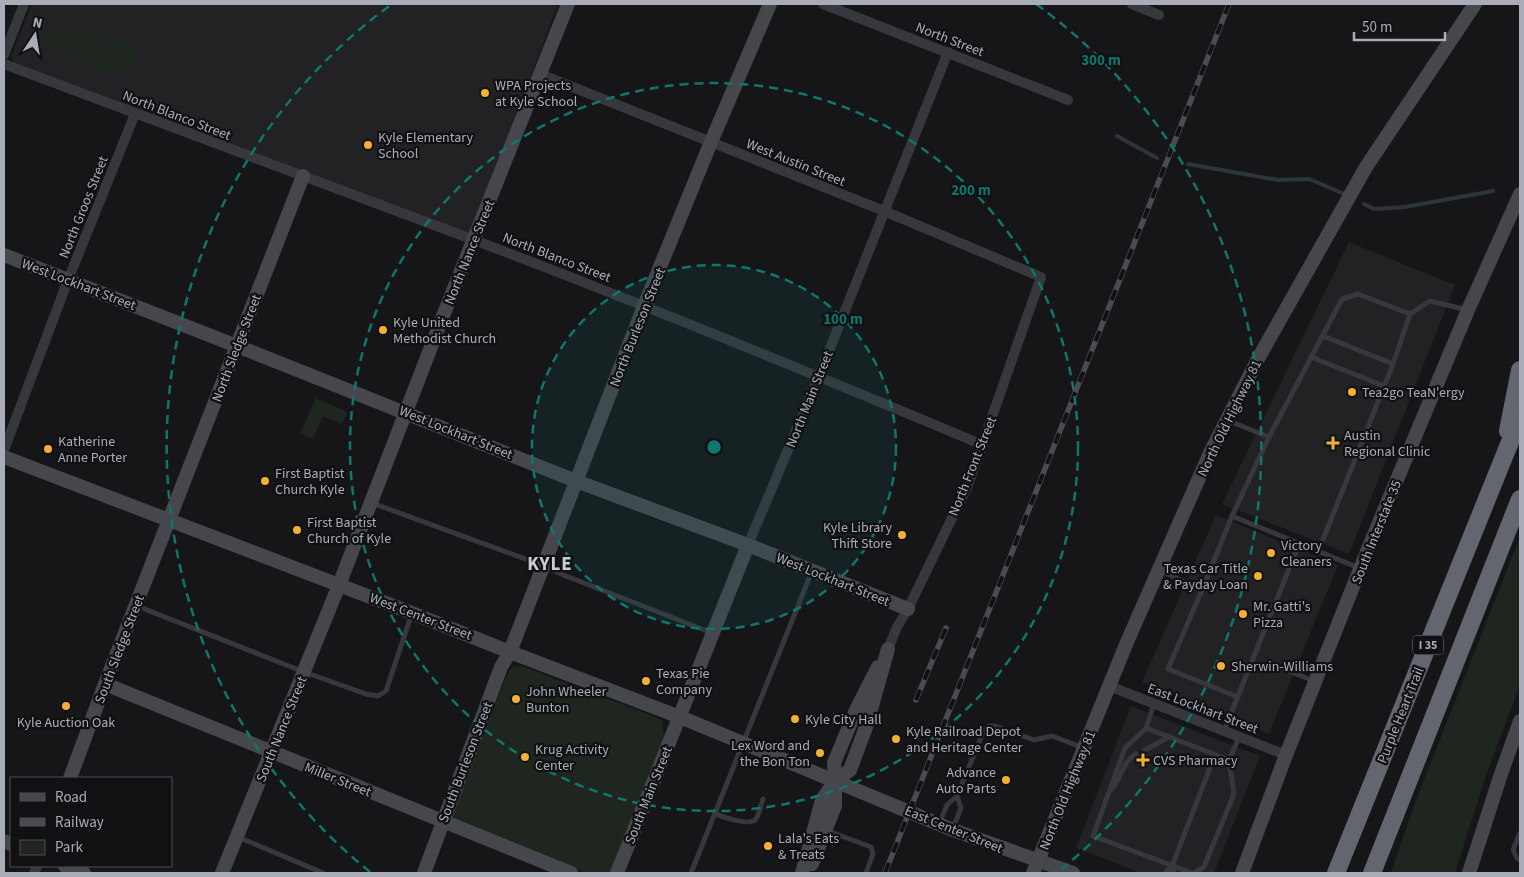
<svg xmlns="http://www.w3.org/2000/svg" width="1524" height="877" viewBox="0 0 1524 877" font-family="'Source Sans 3',sans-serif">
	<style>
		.built { fill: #222225 }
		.green { fill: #1e261f }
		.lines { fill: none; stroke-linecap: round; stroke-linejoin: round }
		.stream { stroke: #2c353c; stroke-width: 4 }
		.lane { stroke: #37383d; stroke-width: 5 }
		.street { stroke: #37383d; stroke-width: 10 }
		.secondary { stroke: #45474d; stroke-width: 14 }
		.highway { stroke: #63666e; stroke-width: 18 }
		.rail-casing { stroke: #4a4c52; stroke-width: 5.5 }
		.rail { stroke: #111113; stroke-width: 4; stroke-dasharray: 11; stroke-linecap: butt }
		.ring { fill: none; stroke: #0f766e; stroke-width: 2.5; stroke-dasharray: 9 6 }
		.poi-dot { fill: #f2b134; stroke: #111113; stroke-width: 2 }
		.labels { text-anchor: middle; stroke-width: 4.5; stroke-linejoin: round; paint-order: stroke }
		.shield { fill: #111113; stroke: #7b7e86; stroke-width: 1 }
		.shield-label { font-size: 12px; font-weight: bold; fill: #a8adb8 }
		.street-label { font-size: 14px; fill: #a8adb8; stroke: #111113 }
		.poi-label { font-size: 14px; fill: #a8adb8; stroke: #111113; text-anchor: start }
		.district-label { font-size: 19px; font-weight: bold; letter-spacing: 1px; fill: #c9ccd4; stroke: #111113 }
		.centre { fill: #0f766e; stroke: #111113; stroke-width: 2.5 }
		.ring-label { font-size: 15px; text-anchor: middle; font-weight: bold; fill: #0f766e; stroke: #111113; stroke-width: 4.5; stroke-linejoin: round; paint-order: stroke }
	</style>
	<rect width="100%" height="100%" fill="#161618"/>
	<!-- built -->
	<g class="built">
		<path d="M32,4H558L473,229L468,234L15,67L11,56Z"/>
		<path d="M1349,242L1455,285L1349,554L1222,504Z"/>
		<path d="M1216,515L1338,565L1269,734L1142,682Z"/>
		<path d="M1131,706L1260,756L1214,873H1141L1076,848Z"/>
	</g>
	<!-- green -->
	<g class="green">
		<path d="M42,23L53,29L86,31L129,45L137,54L125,73C123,74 120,75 118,75C105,75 45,47 35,38C34,32 37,27 42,23Z"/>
		<path d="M316,398L347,412L342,424L323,416L313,439L300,433Z"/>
		<path d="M1520,537V685L1485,778L1455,873H1391L1413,808Z"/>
		<path d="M517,666L524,667L653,716L662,721L664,737L611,873H586L455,821L452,813L507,675L511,668Z"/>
	</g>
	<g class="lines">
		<!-- stream -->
		<g class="stream">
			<path d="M1117,136L1157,158"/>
			<path d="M1188,164L1278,180L1309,179L1342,193"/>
			<path d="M1364,204L1374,209L1405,207L1493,191"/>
		</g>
		<!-- lane -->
		<g class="lane">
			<path d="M1323,336L1393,364L1410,314"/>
			<path d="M1311,357L1384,386"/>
			<path d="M1269,437L1342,299L1358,294L1410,314L1430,301L1468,310"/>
			<path d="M372,503L542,565L566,576L712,633"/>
			<path d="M1232,516L1359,568"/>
			<path d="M1318,552L1393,364"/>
			<path d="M1159,570L1202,590L1168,669L1238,697"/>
			<path d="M1202,590L1232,516L1269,437L1229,421"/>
			<path d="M137,606L304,672L366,694L378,696L386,691L412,613"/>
			<path d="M1284,669L1314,681"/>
			<path d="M1154,704L1146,728L1125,748L1093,836L1192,873"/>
			<path d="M1146,728L1229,760"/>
			<path d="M1224,731L1299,544"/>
			<path d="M1145,750L1169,737"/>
			<path d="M1110,791C1122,779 1121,763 1136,754"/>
			<path d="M715,814C723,817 749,827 756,819C759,814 761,805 763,799"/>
			<path d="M939,824L947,805L957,796L984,730L989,726H995L1034,740L1052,736L1084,748"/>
			<path d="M953,828L961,808L957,796"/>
			<path d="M828,831L871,847L873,854L866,873"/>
			<path d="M1520,833L1513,850L1517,858L1520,860"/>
			<path d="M238,837L323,873"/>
			<path d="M1172,866L1215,755"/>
			<path d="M691,873L812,571"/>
			<path d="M1165,873L1172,866L1174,873"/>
			<path d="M1194,873L1204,867L1234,794L1229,760L1239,737"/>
		</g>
		<!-- street -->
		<g class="street">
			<path d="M823,4L1068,100"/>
			<path d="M1132,4L1159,15"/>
			<path d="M4,55L24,4"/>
			<path d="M4,64C160,123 317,181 474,240C645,305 814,374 983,445"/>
			<path d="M540,74L884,211L1041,277L968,485L908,609L897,627L888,649"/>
			<path d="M4,450L68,280L135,114"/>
			<path d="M748,545L819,376L948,52"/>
			<path d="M1109,686L1286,755"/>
			<path d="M34,873L37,866"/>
		</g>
		<!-- secondary -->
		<g class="secondary">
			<path d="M4,255L237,346L576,481L748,545L908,609"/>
			<path d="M4,457L412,613L510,652L680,717L953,830L1073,873"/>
			<path d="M105,684L571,873"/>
			<path d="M70,778L105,684L303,176"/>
			<path d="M4,841L11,844"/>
			<path d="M812,864L835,806V781L834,763L856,710L878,667"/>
			<path d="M65,866L84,873"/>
			<path d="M222,873L339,585L443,316L568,4"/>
			<path d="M424,873L501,667L510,652L644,306L711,142L770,4"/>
			<path d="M617,873L748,545"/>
			<path d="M802,873L822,800L835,781L850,770L866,727L888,649"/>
			<path d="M1033,873L1127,642L1210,453L1259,357L1366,167L1475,4"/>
			<path d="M1242,873L1286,755L1368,549L1468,310L1520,194"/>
			<path d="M1469,873L1501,774L1520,721"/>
		</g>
		<!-- highway -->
		<g class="highway">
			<path d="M1508,431L1520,370"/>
			<path d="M1336,873L1520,417"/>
			<path d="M1372,873L1520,499"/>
		</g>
		<!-- rail casing -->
		<g class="rail-casing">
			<g id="rail">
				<path d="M916,700L946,628"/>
				<path d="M885,873L1229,4"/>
			</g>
		</g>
		<!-- rail -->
		<use href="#rail" class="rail"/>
	</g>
	<!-- distance rings -->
	<circle cx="714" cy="447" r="182" fill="#0f766e" fill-opacity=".12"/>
	<g class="ring">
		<circle cx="714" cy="447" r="182"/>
		<circle cx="714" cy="447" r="364"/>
		<path d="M370 872A547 547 0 0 1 392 4M1036 4A547 547 0 0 1 1058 872"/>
	</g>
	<!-- markers -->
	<g class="poi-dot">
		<circle cx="485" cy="93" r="5"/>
		<circle cx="368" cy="145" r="5"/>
		<circle cx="383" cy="330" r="5"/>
		<circle cx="1352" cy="392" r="5"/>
		<path d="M1330.5 435.5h5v5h5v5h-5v5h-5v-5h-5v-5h5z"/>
		<circle cx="48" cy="449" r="5"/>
		<circle cx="265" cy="481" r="5"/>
		<circle cx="297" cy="530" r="5"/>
		<circle cx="902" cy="535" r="5"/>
		<circle cx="1271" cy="553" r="5"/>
		<circle cx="1258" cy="576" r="5"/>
		<circle cx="1243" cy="614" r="5"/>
		<circle cx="1221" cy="666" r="5"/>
		<circle cx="646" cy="681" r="5"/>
		<circle cx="516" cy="699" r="5"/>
		<circle cx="66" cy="706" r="5"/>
		<circle cx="795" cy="719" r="5"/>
		<circle cx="896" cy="739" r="5"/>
		<circle cx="820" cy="753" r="5"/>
		<circle cx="525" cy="757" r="5"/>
		<path d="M1140.5 752.5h5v5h5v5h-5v5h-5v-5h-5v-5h5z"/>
		<circle cx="1006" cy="780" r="5"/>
		<circle cx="768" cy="846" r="5"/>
	</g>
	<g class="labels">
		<!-- shield labels -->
		<rect class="shield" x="1413" y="635.5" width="30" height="19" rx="4"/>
		<g class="shield-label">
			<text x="1428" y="649">I 35</text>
		</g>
		<!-- street labels -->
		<g class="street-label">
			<text transform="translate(950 39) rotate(21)" y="5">North Street</text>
			<text transform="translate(177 115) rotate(21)" y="5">North Blanco Street</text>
			<text transform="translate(796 162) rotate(22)" y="5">West Austin Street</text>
			<text transform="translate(83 207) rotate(-68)" y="5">North Groos Street</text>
			<text transform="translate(469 252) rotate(-68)" y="5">North Nance Street</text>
			<text transform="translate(557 257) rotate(21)" y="5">North Blanco Street</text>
			<text transform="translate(79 284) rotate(21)" y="5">West Lockhart Street</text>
			<text transform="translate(637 327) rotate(-68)" y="5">North Burleson Street</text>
			<text transform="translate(236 348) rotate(-69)" y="5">North Sledge Street</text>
			<text transform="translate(809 399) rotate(-68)" y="5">North Main Street</text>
			<text transform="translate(1229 418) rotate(-64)" y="5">North Old Highway 81</text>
			<text transform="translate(456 432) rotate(22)" y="5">West Lockhart Street</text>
			<text transform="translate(972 466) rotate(-68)" y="5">North Front Street</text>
			<text transform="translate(1376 532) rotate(-68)" y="5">South Interstate 35</text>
			<text transform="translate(833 579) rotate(22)" y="5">West Lockhart Street</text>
			<text transform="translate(421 616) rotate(21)" y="5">West Center Street</text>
			<text transform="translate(119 649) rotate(-69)" y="5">South Sledge Street</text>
			<text transform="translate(1203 708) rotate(21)" y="5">East Lockhart Street</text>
			<text transform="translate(1400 715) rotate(-68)" y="5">Purple Heart Trail</text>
			<text transform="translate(281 729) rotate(-68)" y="5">South Nance Street</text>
			<text transform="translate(465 762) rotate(-69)" y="5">South Burleson Street</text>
			<text transform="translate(338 779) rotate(22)" y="5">Miller Street</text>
			<text transform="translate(1067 790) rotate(-68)" y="5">North Old Highway 81</text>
			<text transform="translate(648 795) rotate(-68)" y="5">South Main Street</text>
			<text transform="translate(954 829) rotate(22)" y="5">East Center Street</text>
		</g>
		<!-- poi labels -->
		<g class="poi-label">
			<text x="495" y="90">WPA Projects<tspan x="495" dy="16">at Kyle School</tspan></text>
			<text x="378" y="142">Kyle Elementary<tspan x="378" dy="16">School</tspan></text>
			<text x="393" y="327">Kyle United<tspan x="393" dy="16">Methodist Church</tspan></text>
			<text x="1362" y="397">Tea2go TeaN'ergy</text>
			<text x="1344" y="440">Austin<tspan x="1344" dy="16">Regional Clinic</tspan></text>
			<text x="58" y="446">Katherine<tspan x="58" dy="16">Anne Porter</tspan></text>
			<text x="275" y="478">First Baptist<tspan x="275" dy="16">Church Kyle</tspan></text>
			<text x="307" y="527">First Baptist<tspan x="307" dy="16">Church of Kyle</tspan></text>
			<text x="892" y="532" text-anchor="end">Kyle Library<tspan x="892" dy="16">Thift Store</tspan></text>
			<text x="1281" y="550">Victory<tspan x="1281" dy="16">Cleaners</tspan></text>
			<text x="1248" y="573" text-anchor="end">Texas Car Title<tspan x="1248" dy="16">&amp; Payday Loan</tspan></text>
			<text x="1253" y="611">Mr. Gatti's<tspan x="1253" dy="16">Pizza</tspan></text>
			<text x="1231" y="671">Sherwin-Williams</text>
			<text x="656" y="678">Texas Pie<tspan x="656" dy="16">Company</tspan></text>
			<text x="526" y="696">John Wheeler<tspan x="526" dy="16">Bunton</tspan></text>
			<text x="805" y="724">Kyle City Hall</text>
			<text x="66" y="727" text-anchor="middle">Kyle Auction Oak</text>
			<text x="906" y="736">Kyle Railroad Depot<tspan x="906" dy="16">and Heritage Center</tspan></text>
			<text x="810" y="750" text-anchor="end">Lex Word and<tspan x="810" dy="16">the Bon Ton</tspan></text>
			<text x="535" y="754">Krug Activity<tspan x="535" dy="16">Center</tspan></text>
			<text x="1153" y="765">CVS Pharmacy</text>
			<text x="996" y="777" text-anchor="end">Advance<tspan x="996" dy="16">Auto Parts</tspan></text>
			<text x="778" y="843">Lala's Eats<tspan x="778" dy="16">&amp; Treats</tspan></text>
		</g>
		<!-- district labels -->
		<g class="district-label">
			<text x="550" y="570">KYLE</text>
		</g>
	</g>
	<circle cx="714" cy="447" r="8" class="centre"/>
	<g class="ring-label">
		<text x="1101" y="65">300 m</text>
		<text x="971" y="195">200 m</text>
		<text x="843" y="324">100 m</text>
	</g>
	<!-- border -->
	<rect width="1524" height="877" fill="none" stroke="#a8adb8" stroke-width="10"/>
	<!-- legend -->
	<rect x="10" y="777" width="162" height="90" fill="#111113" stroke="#4d4f55"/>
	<rect x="20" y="793" width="25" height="8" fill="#45474d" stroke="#4d4f55"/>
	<text x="55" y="802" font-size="15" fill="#a8adb8">Road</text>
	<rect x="20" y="818" width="25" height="8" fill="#4a4c52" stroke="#4d4f55"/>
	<text x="55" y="827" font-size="15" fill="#a8adb8">Railway</text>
	<rect x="20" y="840" width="25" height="15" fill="#1e261f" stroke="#4d4f55"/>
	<text x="55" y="852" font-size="15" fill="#a8adb8">Park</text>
	<!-- north arrow -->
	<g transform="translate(35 35) rotate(12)" stroke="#111113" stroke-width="4" paint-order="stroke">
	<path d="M0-4L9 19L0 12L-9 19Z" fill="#a8adb8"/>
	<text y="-8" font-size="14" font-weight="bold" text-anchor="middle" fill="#a8adb8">N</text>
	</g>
	<!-- scale -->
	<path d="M1354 32v8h91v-8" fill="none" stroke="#a8adb8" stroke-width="2.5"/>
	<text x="1362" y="32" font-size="15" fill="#a8adb8" stroke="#111113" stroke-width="4" paint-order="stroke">50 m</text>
</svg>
